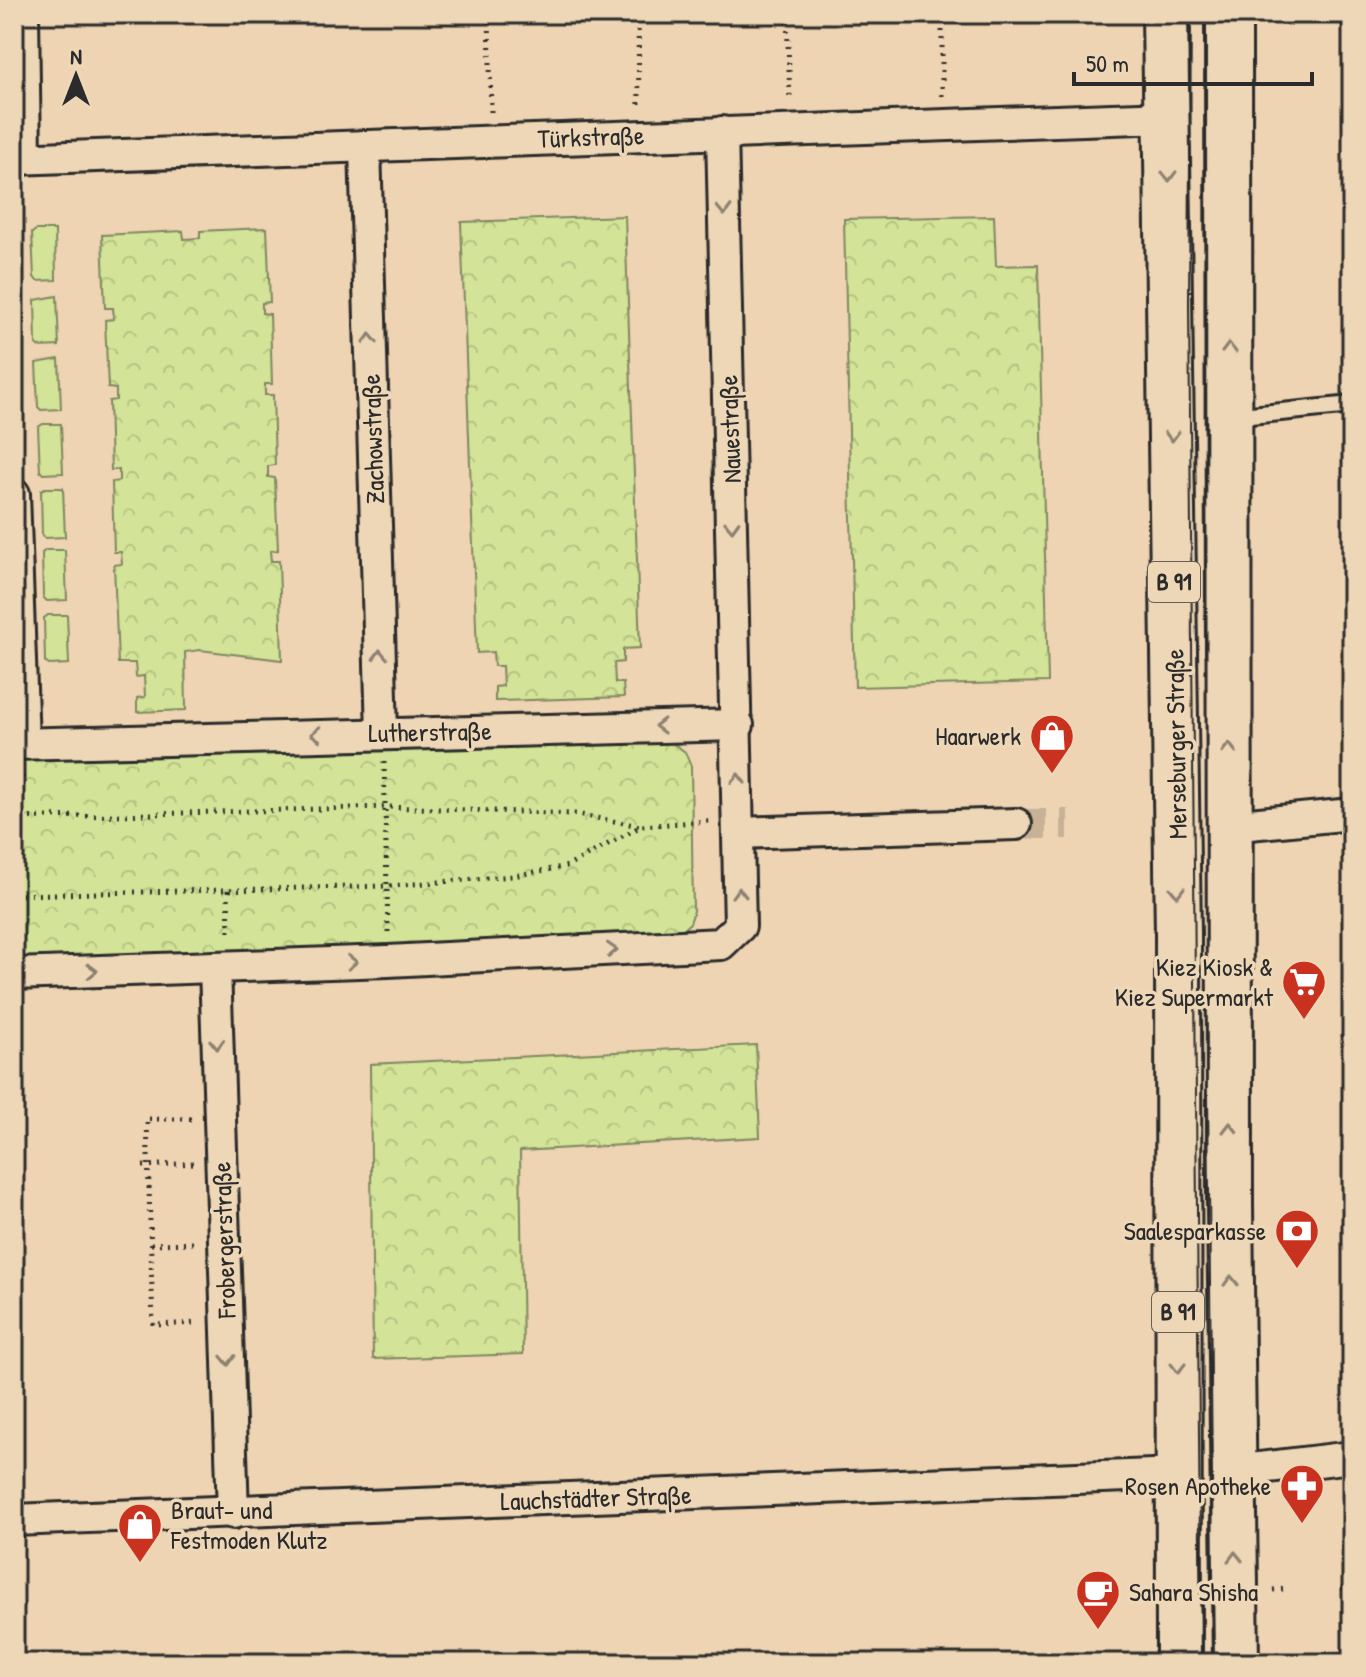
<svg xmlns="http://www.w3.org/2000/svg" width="1366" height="1677" viewBox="0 0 1366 1677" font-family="'Patrick Hand',sans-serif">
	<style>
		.grass { fill: #d3e397; stroke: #7f8761; stroke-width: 2 }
		.park { fill: url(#park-crowns); stroke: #7f8761; stroke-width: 2 }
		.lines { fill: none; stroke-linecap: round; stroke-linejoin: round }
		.street-tunnel { stroke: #c7b297; stroke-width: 30; stroke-dasharray: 30 15; stroke-linecap: butt }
		.lane-casing { stroke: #2b2b2b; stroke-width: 22 }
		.street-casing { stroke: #2b2b2b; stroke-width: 36 }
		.primary-casing { stroke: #2b2b2b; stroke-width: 50 }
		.path { stroke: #2b2b2b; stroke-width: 5; stroke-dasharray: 2 6; stroke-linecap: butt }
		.lane { stroke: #eed7b7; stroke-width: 16 }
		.street { stroke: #eed7b7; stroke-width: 30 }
		.primary { stroke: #eed7b7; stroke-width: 44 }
		.tram { stroke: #2b2b2b; stroke-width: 2 }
		.oneway { stroke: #8c8171 }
		.labels { text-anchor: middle; stroke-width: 7; stroke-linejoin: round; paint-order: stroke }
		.shield { fill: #eed7b7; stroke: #665f55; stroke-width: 2 }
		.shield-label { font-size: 24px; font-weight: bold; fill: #2b2b2b }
		.street-label { font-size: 26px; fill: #2b2b2b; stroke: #eed7b7 }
		.poi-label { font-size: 26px; fill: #2b2b2b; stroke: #eed7b7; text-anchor: end }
	</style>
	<defs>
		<pattern id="park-crowns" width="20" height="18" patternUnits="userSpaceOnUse" patternTransform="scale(2)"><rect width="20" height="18" fill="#d3e397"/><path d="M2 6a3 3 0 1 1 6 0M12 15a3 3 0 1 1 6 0" fill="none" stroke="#b5c382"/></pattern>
	</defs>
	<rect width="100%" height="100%" fill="#eed4b2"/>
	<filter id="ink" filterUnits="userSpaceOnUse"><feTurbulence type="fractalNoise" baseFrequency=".0125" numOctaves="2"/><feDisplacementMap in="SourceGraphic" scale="16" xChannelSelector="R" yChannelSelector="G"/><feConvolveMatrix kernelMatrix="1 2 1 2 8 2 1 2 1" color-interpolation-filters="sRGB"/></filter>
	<g filter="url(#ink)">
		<!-- grass -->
		<g class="grass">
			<path d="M36,230H55L56,280L37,281L34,277L32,233Z"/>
			<path d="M57,296L59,346L39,347L36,344L35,300Z"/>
			<path d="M59,359L61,409L41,410L38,407L36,363Z"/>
			<path d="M43,424H61L63,473L43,474L40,471L38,427Z"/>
			<path d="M45,488H63L65,537L45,538L42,534L41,490Z"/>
			<path d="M46,550H65L67,600L47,601L43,597L42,553Z"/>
			<path d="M48,615H67L69,664L49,665L45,662L44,618Z"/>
		</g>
		<!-- park -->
		<g class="park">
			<path d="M625,216L640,648L623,649V662L614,663L615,683H623L624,697L495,701V687L503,686L502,666H494L493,652L477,653L461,222Z"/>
			<path d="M994,216L996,266L1038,265L1048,682L855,687L844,219Z"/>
			<path d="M267,228L270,302L262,303V313L270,314L272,384H265V395H273L275,465L268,466V477L275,478L278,550L270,551L271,561H279L282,660L200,650L185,652L186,710L137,712V698L145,697L144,676L136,677L135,663H118L114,565L122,564L121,552H114L112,482L119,481V470H111L109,401L116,400V389L108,388L105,320L114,319L113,308H105L102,235L183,231L184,239L200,238V231Z"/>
			<path d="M666,738L685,752L691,766L693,914L690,923L675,936L14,964V758Z"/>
			<path d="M756,1045L760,1137L520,1151L523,1354L373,1359L370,1064Z"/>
		</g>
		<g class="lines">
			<!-- street-tunnel -->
			<path class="street-tunnel" d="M1016,824H1068"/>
			<!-- lane casing -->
			<g class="lane-casing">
				<path id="lane" d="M1230,417L1352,405"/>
			</g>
			<!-- street casing -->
			<g class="street-casing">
				<g id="street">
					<path d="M23,14L25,158"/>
					<path d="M365,146L382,733"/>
					<path d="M14,159L1168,117"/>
					<path d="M14,494L23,743"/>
					<path d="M14,744L738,725"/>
					<path d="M1229,826L1352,814"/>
					<path d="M738,833L1016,824"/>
					<path d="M215,967L233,1513"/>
					<path d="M14,974L388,961L721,944L740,926L722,132"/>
					<path d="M1234,1471L1352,1457"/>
					<path d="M14,1520L1178,1474"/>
				</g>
			</g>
			<!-- primary casing -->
			<g class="primary-casing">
				<g id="primary">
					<path d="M1165,14L1178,934L1179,1663"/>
					<path d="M1229,14L1230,1206L1236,1663"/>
				</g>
			</g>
			<!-- path -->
			<g class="path">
				<path d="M489,14L491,113"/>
				<path d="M638,14L639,109"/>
				<path d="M787,14L790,101"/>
				<path d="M942,14V97"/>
				<path d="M384,762L388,932"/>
				<path d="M14,818L387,807L575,814L640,826"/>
				<path d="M22,818V775"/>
				<path d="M228,890L229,937"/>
				<path d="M14,895L389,886L513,876L568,866L641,826L709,821"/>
				<path d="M191,1119H147L153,1325L198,1323"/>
				<path d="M143,1166L194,1163"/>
				<path d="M151,1244L195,1243"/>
				<path d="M1341,1588L1352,1587"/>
				<path d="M1273,1590L1288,1589"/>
			</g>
			<!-- lane -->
			<use href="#lane" class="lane"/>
			<!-- street -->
			<use href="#street" class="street"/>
			<!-- primary -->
			<use href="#primary" class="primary"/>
			<!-- tram -->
			<g class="tram">
				<path d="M1191,14L1189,305L1201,1663"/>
				<path d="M1204,14L1205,655"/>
				<path d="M1208,1095L1214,1663"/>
			</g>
		</g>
		<!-- one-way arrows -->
		<defs><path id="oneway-chevron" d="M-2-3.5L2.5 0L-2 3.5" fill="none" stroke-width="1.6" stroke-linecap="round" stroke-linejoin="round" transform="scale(2)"/></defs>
		<g class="oneway">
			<use href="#oneway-chevron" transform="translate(1169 176) rotate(89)"/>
			<use href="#oneway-chevron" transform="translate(724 210) rotate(88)"/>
			<use href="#oneway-chevron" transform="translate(370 339) rotate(-92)"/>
			<use href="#oneway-chevron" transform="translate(1229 348) rotate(-90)"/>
			<use href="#oneway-chevron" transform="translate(1172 436) rotate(89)"/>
			<use href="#oneway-chevron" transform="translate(732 526) rotate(88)"/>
			<use href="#oneway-chevron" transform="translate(380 655) rotate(-92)"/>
			<use href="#oneway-chevron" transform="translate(660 726) rotate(179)"/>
			<use href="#oneway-chevron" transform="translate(316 734) rotate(178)"/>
			<use href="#oneway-chevron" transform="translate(1229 748) rotate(-90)"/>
			<use href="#oneway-chevron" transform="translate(738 779) rotate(-90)"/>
			<use href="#oneway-chevron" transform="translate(1177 892) rotate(89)"/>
			<use href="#oneway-chevron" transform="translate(739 893) rotate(-91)"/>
			<use href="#oneway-chevron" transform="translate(612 950) rotate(-3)"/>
			<use href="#oneway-chevron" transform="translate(352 962) rotate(-2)"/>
			<use href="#oneway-chevron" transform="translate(92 971) rotate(-2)"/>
			<use href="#oneway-chevron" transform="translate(217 1044) rotate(88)"/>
			<use href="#oneway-chevron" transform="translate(1230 1128) rotate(-90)"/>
			<use href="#oneway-chevron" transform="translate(1231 1281) rotate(-91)"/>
			<use href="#oneway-chevron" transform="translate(228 1360) rotate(88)"/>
			<use href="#oneway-chevron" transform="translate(1178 1368) rotate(90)"/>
			<use href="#oneway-chevron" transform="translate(1235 1557) rotate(-91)"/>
		</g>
	</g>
	<!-- icons -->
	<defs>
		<g id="shop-pin" transform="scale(2.3)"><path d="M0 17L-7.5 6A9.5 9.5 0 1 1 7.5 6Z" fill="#c8321e" stroke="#eed7b7"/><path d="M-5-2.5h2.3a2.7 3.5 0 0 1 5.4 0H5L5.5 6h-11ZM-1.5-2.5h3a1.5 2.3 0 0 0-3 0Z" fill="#fff"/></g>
		<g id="supermarket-pin" transform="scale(2.3)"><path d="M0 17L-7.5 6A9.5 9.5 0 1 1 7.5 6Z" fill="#c8321e" stroke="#eed7b7"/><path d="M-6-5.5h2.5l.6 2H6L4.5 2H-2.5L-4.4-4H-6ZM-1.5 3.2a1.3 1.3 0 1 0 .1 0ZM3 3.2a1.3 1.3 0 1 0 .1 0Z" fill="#fff"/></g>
		<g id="bank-pin" transform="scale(2.3)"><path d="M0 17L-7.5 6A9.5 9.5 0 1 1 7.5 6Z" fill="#c8321e" stroke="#eed7b7"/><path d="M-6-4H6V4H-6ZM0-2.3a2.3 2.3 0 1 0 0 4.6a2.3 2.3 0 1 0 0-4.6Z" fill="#fff"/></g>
		<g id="pharmacy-pin" transform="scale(2.3)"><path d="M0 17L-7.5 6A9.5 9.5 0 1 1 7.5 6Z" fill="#c8321e" stroke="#eed7b7"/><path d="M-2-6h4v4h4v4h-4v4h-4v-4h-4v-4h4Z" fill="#fff"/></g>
		<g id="cafe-pin" transform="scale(2.3)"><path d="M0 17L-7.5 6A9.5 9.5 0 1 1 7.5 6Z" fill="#c8321e" stroke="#eed7b7"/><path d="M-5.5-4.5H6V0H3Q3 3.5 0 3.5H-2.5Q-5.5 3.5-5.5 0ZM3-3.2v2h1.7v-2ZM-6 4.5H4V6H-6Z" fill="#fff"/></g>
	</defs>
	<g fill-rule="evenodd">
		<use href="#shop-pin" x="1052" y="736"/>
		<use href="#supermarket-pin" x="1304" y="982"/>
		<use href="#bank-pin" x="1297" y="1231"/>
		<use href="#pharmacy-pin" x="1302" y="1486"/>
		<use href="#shop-pin" x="140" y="1525"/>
		<use href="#cafe-pin" x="1098" y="1592"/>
	</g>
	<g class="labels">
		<!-- shield labels -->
		<g class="shield">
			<rect x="1148" y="562" width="52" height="40" rx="6"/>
			<rect x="1152" y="1292" width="52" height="40" rx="6"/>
		</g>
		<g class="shield-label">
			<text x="1174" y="590">B 91</text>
			<text x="1178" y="1320">B 91</text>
		</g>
		<!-- street labels -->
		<g class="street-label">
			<text transform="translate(591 137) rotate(-2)" y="9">Türkstraße</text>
			<text transform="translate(730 429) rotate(-92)" y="9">Nauestraße</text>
			<text transform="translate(373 439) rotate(-92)" y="9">Zachowstraße</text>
			<text transform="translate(430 732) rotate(-1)" y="9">Lutherstraße</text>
			<text transform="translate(1176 744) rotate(-91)" y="9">Merseburger Straße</text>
			<text transform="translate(224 1240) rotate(-92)" y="9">Frobergerstraße</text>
			<text transform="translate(596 1498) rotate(-2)" y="9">Lauchstädter Straße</text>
		</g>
		<!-- poi labels -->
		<g class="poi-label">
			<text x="1021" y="745">Haarwerk</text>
			<text x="1273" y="976">Kiez Kiosk &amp;<tspan x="1273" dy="30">Kiez Supermarkt</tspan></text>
			<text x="1266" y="1240">Saalesparkasse</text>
			<text x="1271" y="1495">Rosen Apotheke</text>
			<text x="171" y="1519" text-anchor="start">Braut- und<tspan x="171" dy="30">Festmoden Klutz</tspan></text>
			<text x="1129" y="1601" text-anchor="start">Sahara Shisha</text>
		</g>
	</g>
	<!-- margin -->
	<rect width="1366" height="1677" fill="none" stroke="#eed7b7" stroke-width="48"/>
	<rect x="24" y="24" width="1318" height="1629" fill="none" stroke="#2b2b2b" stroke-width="3" filter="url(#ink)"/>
	<!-- north arrow -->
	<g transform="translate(76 76)" stroke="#eed7b7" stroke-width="6" paint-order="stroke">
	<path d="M0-6L14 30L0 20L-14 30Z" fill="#2b2b2b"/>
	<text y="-12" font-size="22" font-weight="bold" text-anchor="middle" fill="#2b2b2b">N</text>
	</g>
	<!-- scale -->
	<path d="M1074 72v12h238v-12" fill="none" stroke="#2b2b2b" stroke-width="4"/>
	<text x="1086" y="72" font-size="24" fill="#2b2b2b" stroke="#eed7b7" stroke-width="6" paint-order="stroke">50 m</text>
</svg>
